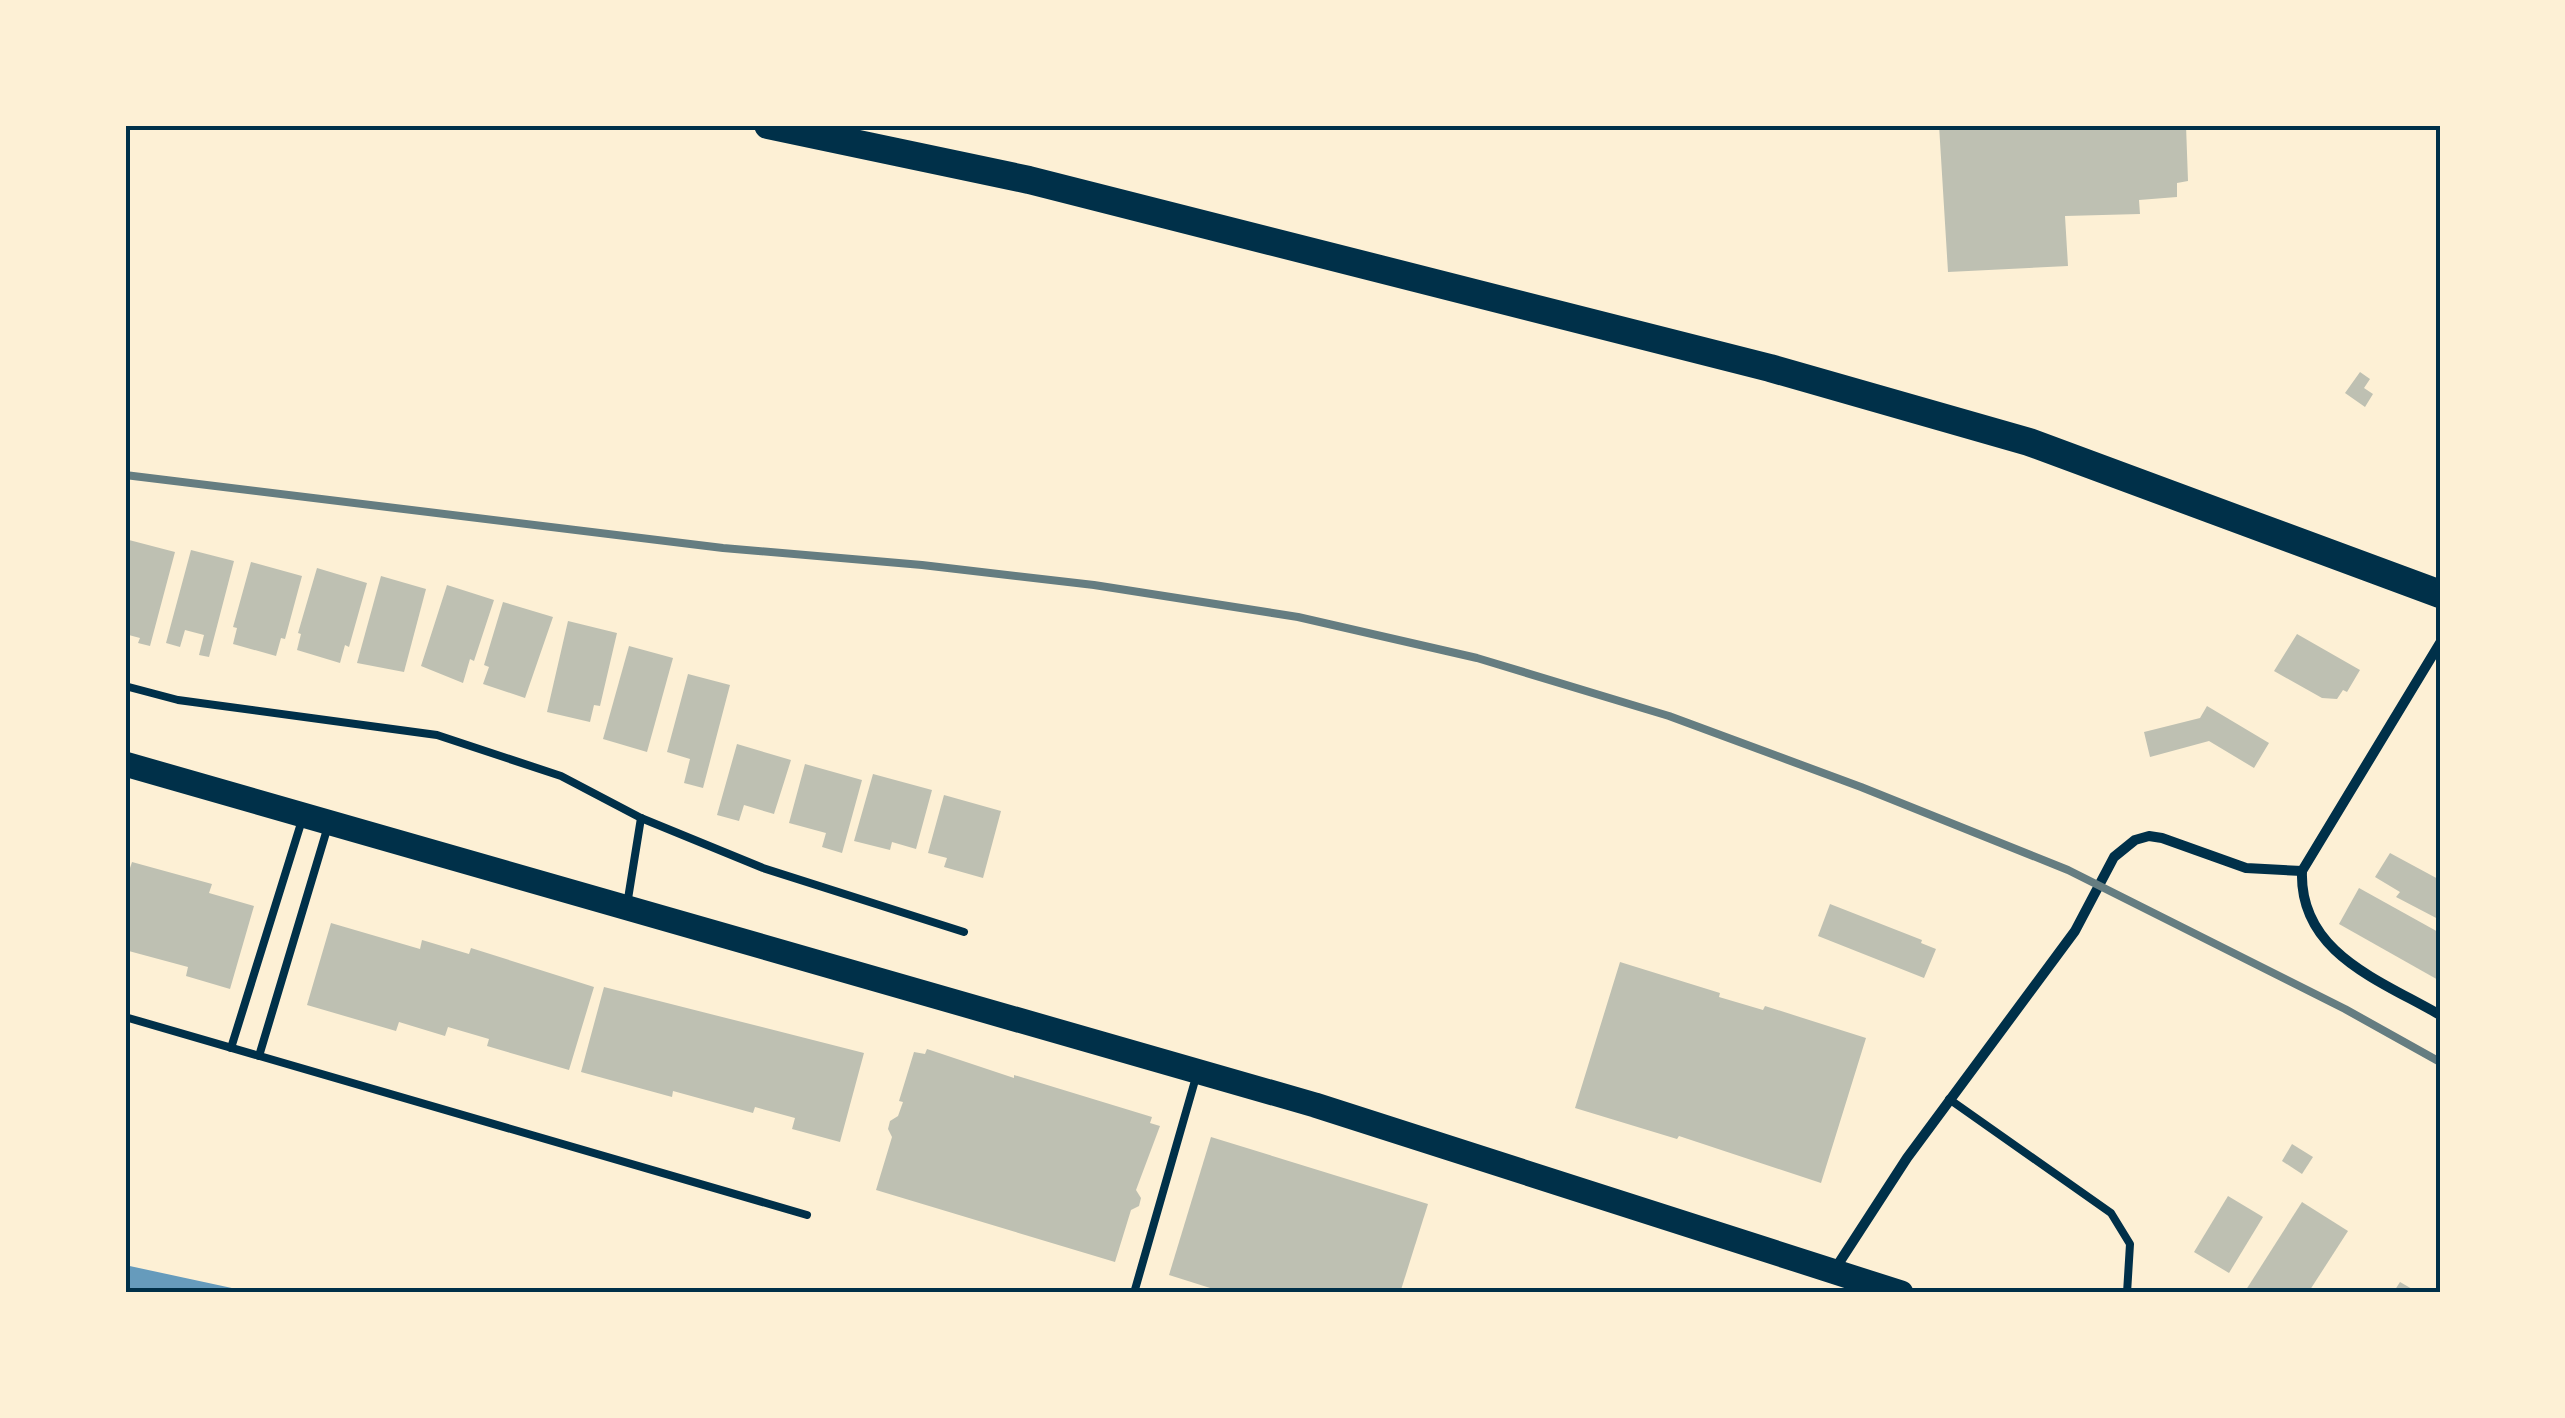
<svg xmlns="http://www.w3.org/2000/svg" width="2565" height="1418" viewBox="0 0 2565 1418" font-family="'Nunito Sans',sans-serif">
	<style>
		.water { fill: #669bbc }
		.building { fill: #bec0b2 }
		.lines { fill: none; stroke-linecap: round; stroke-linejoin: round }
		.service { stroke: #003049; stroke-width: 8 }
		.minor { stroke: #003049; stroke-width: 10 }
		.primary { stroke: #003049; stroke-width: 25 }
		.trunk { stroke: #003049; stroke-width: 28 }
		.rail { stroke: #657d81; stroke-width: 8 }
		.neatline { fill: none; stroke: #003049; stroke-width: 4 }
	</style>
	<rect width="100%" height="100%" fill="#fdf0d5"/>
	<!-- water -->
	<path class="water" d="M125,1265L255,1293H125Z"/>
	<!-- building -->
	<g class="building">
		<path d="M1939,125H2186L2188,181L2177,183V197L2139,200L2140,214L2065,216L2068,266L1948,272Z"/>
		<path d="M2360,372L2370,379L2364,388L2373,394L2365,407L2345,393Z"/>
		<path d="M129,540L175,552L150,646L138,643L140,638L125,634V556Z"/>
		<path d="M191,550L234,561L209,657L199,655L204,635L185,630L180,647L166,643Z"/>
		<path d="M251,562L302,576L285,639L281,638L276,656L233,644L237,628L233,627Z"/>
		<path d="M317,568L367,583L349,647L345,645L340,663L297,650L301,634L298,633Z"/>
		<path d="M381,576L426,589L404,672L357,663Z"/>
		<path d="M447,585L494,600L474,661L470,659L463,683L421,666Z"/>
		<path d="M503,602L553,617L525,698L483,684L489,667L484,665Z"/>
		<path d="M568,621L617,633L600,706L594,705L590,722L547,712Z"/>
		<path d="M2297,634L2360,670L2347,692L2343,690L2337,699L2322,698L2274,671Z"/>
		<path d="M629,646L673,658L647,752L603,739Z"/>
		<path d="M688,674L730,685L703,788L684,783L690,759L667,752Z"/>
		<path d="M2207,706L2269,743L2254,768L2209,741L2150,757L2144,732L2200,718Z"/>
		<path d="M737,744L791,760L774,814L744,805L739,821L717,815Z"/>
		<path d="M805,764L862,780L842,853L822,847L826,833L789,823Z"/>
		<path d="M873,774L932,790L916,849L892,842L890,850L854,841Z"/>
		<path d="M944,795L1001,811L983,878L944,867L947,858L928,853Z"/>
		<path d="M2390,853L2440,880V920L2396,897L2400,892L2375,877Z"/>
		<path d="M132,862L212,884L209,893L254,906L230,989L186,976L188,967L125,950V870L129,871Z"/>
		<path d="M2359,888L2440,933V981L2339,924Z"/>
		<path d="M1830,904L1922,940L1921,943L1936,949L1924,978L1818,936Z"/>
		<path d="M331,923L420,949L422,940L469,954L471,948L594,987L569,1070L487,1046L489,1039L448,1027L445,1036L399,1022L396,1031L307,1005Z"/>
		<path d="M1620,962L1720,993L1719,997L1763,1010L1765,1006L1866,1038L1821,1183L1679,1136L1677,1139L1575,1108Z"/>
		<path d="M604,987L864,1053L840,1142L792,1129L795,1118L755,1107L753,1113L673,1091L672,1097L581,1072Z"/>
		<path d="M927,1049L1014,1078V1075L1152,1117L1150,1123L1160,1126L1136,1190L1141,1198L1139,1206L1131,1210L1115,1262L876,1190L892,1137L888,1129L890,1121L898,1116L903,1102L899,1101L914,1052L925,1054Z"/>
		<path d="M1211,1137L1428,1204L1400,1293H1226L1169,1275Z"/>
		<path d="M2292,1144L2313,1157L2302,1174L2282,1161Z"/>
		<path d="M2228,1196L2263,1217L2229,1273L2194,1252Z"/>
		<path d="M2302,1202L2348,1231L2308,1293H2244Z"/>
		<path d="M2400,1282L2419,1293H2393Z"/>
	</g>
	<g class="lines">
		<!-- service -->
		<g class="service">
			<path d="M125,686L178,700L437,735L561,776L641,818L763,868L964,932"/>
			<path d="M627,905L641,818"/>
			<path d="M125,1017L807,1215"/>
			<path d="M231,1048L302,820"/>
			<path d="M259,1056L328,826"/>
			<path d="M1949,1099L2111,1213L2130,1244L2127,1293"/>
			<path d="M1134,1293L1196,1077"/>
		</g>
		<!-- minor -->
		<g class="minor">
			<path d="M2440,643L2302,871C2299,953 2380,980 2440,1015"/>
			<path d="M1835,1269L1907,1158L2075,931L2114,857L2135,840L2149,836L2162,838L2246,868L2302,871"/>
		</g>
		<!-- primary -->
		<path class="primary" d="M125,764L1315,1105L1901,1293"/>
		<!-- trunk -->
		<path class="trunk" d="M768,125L1029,180L1770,368L2029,442L2440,594"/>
		<!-- rail -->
		<path class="rail" d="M125,475L723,548L922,565L1094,585L1298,617L1477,658L1669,716L1861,787L2068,870L2345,1009L2440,1062"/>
	</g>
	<!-- border -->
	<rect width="2565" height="1418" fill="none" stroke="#fdf0d5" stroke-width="255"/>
	<rect x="128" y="128" width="2310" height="1162" class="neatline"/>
</svg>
